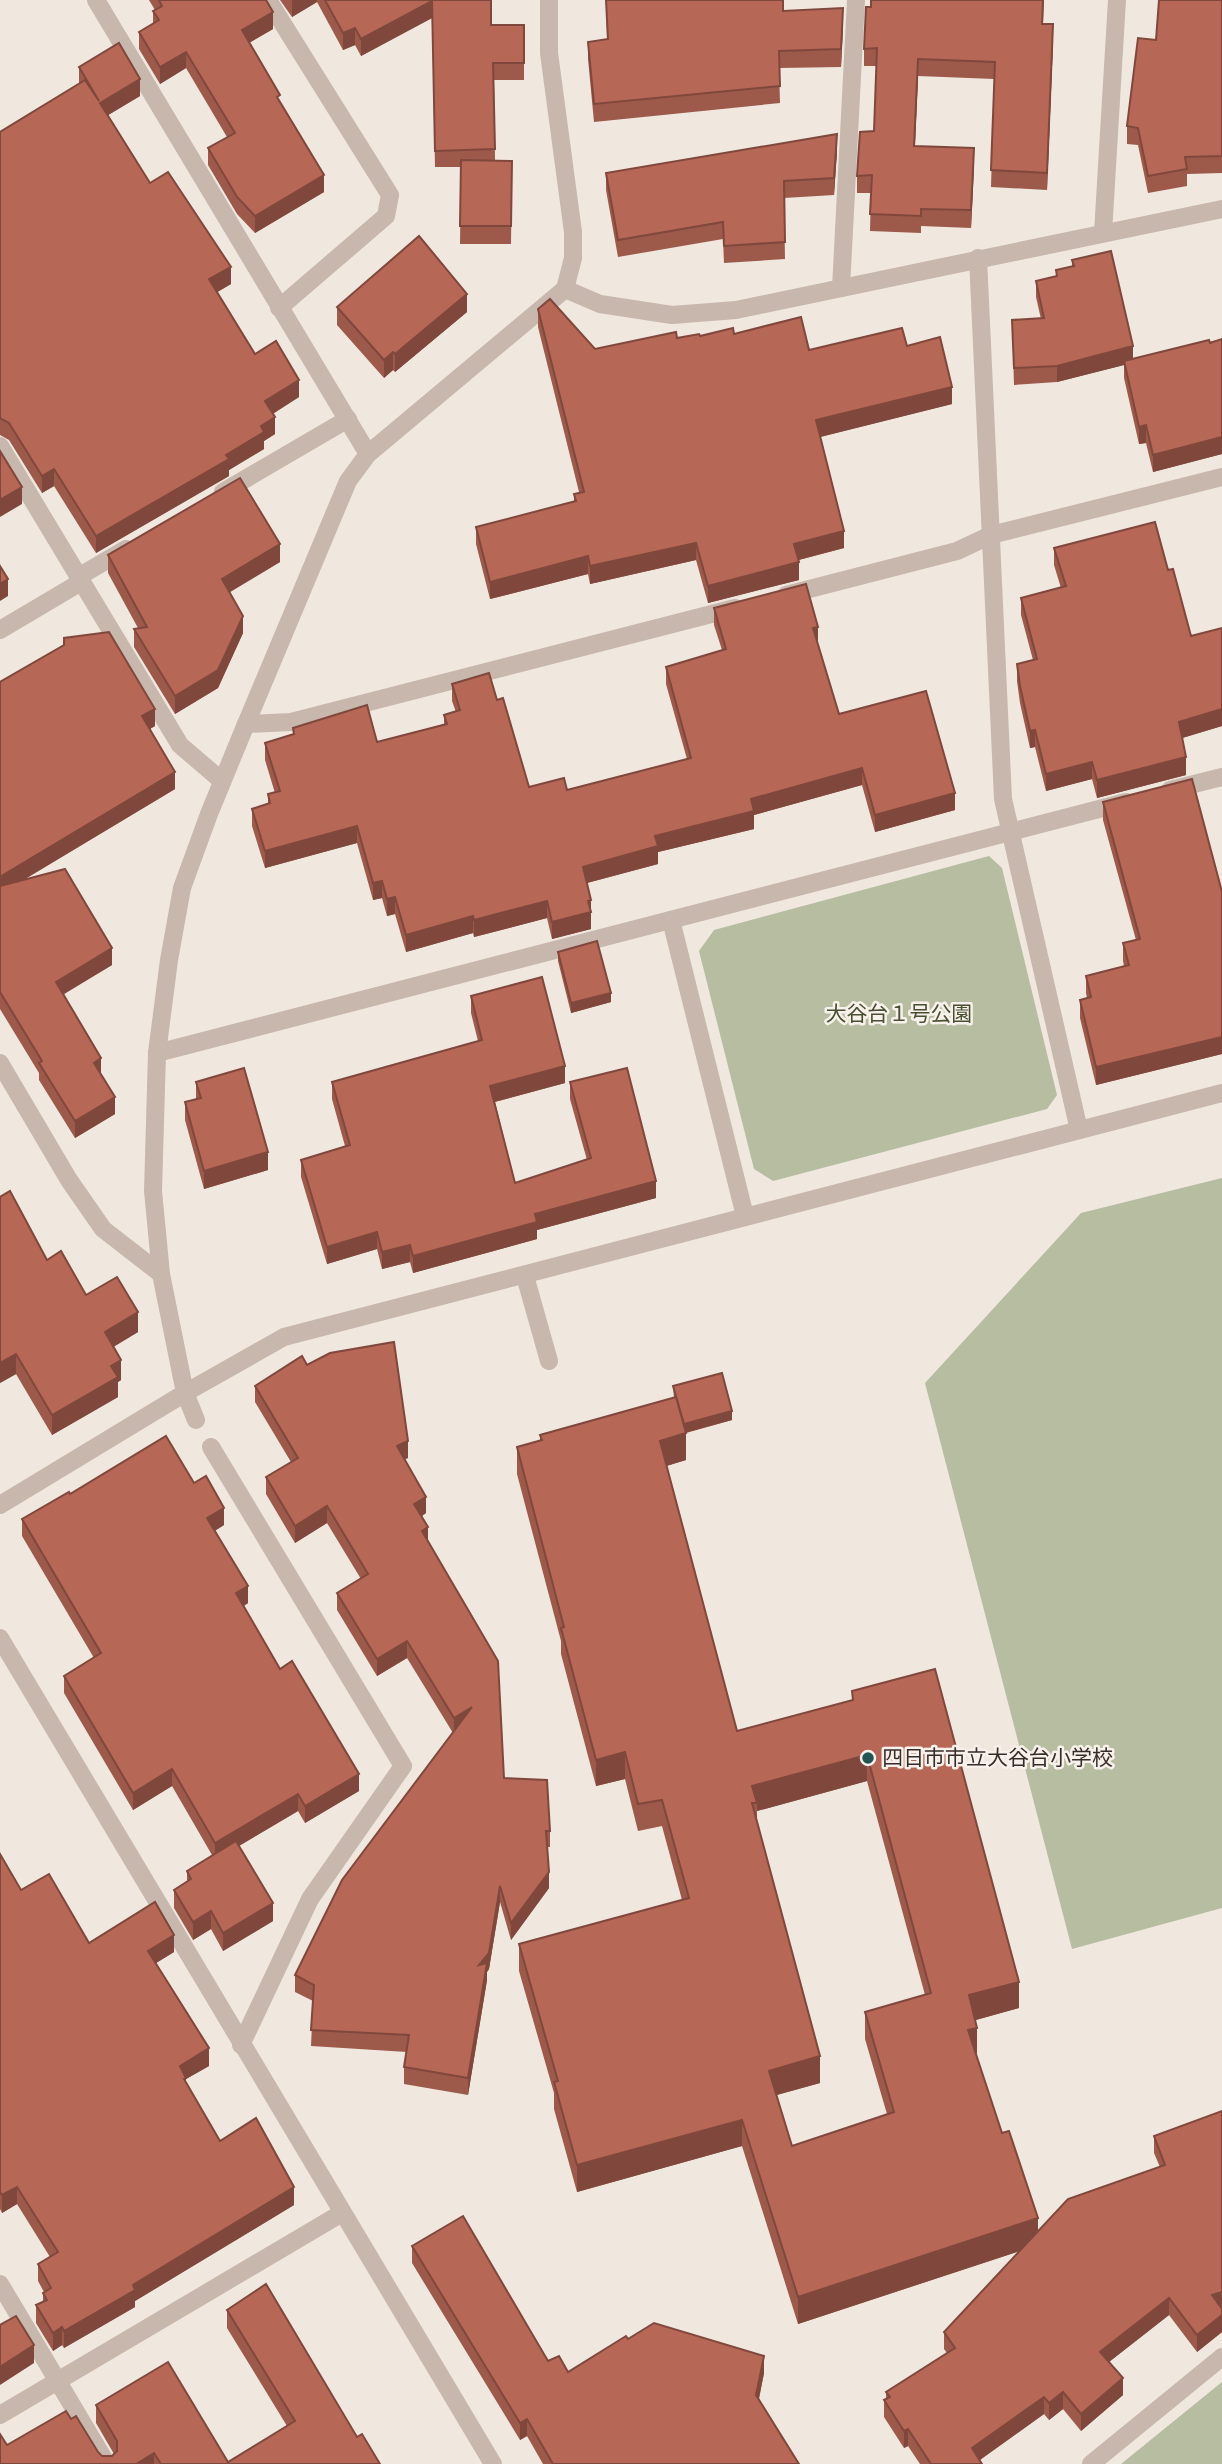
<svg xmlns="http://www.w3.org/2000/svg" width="1222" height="2464" viewBox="0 0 1222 2464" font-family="'Noto Sans','Noto Sans JP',sans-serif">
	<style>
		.green { fill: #b6bda1 }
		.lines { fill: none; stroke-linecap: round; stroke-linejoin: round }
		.service { stroke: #c7b7ac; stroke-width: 18 }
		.minor { stroke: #c7b7ac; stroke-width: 18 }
		.tertiary { stroke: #c7b7ac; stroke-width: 18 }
		.wall { fill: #9d594a; fill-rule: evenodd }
		.shaded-wall { fill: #80483c }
		.building { fill: #b76756; stroke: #80483c; stroke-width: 2; fill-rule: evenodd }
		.poi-dot { fill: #255252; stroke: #f8f1eb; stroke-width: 2.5 }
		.labels { text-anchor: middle; stroke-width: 5; stroke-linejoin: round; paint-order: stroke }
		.park-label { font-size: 21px; fill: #475131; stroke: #f8f1eb }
		.poi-label { font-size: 21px; fill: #362d2a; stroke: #f8f1eb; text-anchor: start }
	</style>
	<rect width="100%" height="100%" fill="#f0e7df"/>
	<!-- green -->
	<g class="green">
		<path d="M989,856L1002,868L1057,1095L1047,1109L773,1181L754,1169L699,951L714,930Z"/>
		<path d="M1222,1178V1908L1072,1949L925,1383L1081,1213Z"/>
		<path d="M1222,2382V2464H1121Z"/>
	</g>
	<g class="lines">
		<!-- service -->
		<path class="service" d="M525,1276L549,1361"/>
		<!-- minor -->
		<g class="minor">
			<path d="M96,0L368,454"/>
			<path d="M268,0L390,195L386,216L279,308"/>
			<path d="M1103,233L1117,0"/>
			<path d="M978,258L1003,799L1079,1130"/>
			<path d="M841,288L856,0"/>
			<path d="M0,446L180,745L222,781"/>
			<path d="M223,492L348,419"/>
			<path d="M78,577L126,549"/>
			<path d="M786,595L957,551L991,535L1222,477"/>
			<path d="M735,608L291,722L246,724L348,481L368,454L565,289L600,304L672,315L736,310L1222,209"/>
			<path d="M0,630L81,582"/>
			<path d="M1170,790L1222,777"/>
			<path d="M671,920L745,1216"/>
			<path d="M157,1053L1126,802"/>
			<path d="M0,1063L69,1180L103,1229L161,1274"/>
			<path d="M196,1420L185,1393L284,1337L1222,1093"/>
			<path d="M211,1447L403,1766L310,1899L241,2045"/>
			<path d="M0,1638L493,2464"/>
			<path d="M0,2284L107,2464"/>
			<path d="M0,2415L342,2213"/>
			<path d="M1091,2464L1222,2357"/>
		</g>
		<!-- tertiary -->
		<g class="tertiary">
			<path d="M549,0V53L573,232V258L565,289"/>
			<path d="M0,1505L185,1393L161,1274L153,1191L157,1053L169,960L182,888L209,814L246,724"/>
		</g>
	</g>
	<!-- wall -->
	<g class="wall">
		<path d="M149,0H266L273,29L249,43L324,192L255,233L237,214L208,165V148L227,137L186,68L160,84L139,49V32L153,24V11L155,10Z"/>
		<path d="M280,0H491V25H524V80H494L495,161H512L511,244H460L461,167H435L432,18L361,56L355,45L343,50L317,2L292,17Z"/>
		<path d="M606,0H783V11L843,25L841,67L779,68L780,103L594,122L588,59V42L607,39Z"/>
		<path d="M871,0H1044L1043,24L1053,42L1047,190L991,187L994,79L918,76L915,146L974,165L971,228L921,226V233L870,231L871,193H857V176L874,131L877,66H864V49Z"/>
		<path d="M1222,0V173L1187,174V186L1148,193L1138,145L1127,144V126L1156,40Z"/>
		<path d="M79,67L140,96L108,115L150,183L231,284L217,292L255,354L299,397L273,414L275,434L264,441V449L229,470V476L96,553L54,486L42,493L9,440L0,435V132L79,84Z"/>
		<path d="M837,151L834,195L784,198L785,259L724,263L723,239L618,257L606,190V173Z"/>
		<path d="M1072,260L1133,359L1222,339V454L1153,472L1146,443L1139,444L1124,378V365L1057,382L1014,385L1012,320L1041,319L1036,297V281L1056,276V270L1072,266Z"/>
		<path d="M337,307L467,312L395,372L393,370L384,378L337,325Z"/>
		<path d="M538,309L595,349L677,338L734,334L809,350L907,346L952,404L820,437L844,548L799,560V580L708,603L696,560L590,584L588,574L490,599L476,544V527L574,502V494L579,492L538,327Z"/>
		<path d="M1054,548L1168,570L1191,636L1222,628V726L1182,738L1186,775L1097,798L1092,779L1046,791L1035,747L1030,748L1020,703L1017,681V664L1033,660L1021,615V598L1061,588L1054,565Z"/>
		<path d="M108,555L280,562L229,592L243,633L218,688L175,714L134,647V629L138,628L108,573Z"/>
		<path d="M714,608L818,644L839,714L955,810L875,832L862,785L754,815V829L658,852V864L587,883L591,900V929L552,939L547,918L474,937L473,933L406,952L395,914L387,916L382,898L373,900L357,843L265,868L252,826V809L268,804V794L275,793L265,760V743L293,734V728L377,742L444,724V715L456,712L452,701V684L497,700L529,787L567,790L687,759L666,684V667L722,650L714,625Z"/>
		<path d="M64,638L155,726L150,729L175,789L25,879L112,965L63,994L101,1074L115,1114L75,1138L39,1080V1073L0,1009V682L64,646Z"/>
		<path d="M1103,802L1222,892V1054L1096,1085L1080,1018V1000L1087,998L1086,993V976L1124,966L1123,961V943L1136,940L1103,820Z"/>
		<path d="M558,952L611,1002L571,1013L558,961Z"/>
		<path d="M471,996L565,1083L495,1102L515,1183L587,1160L570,1099V1082L656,1198L537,1230V1239L413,1273L410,1262L382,1269L377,1249L327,1264L301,1177V1160L345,1146L332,1099V1082L478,1041L471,1013Z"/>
		<path d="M196,1082L268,1170L204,1189L185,1120V1102L196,1099Z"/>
		<path d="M47,1260L86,1295L138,1332L113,1347L121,1380L118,1382V1397L52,1435L16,1374L0,1383Z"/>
		<path d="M307,1365L408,1458L404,1459L426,1513L422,1516L428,1542L504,1778L550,1831V1847H547L549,1888L511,1940L500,1902L489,1969L487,1972V1980L468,2095L404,2084V2067L407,2052L311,2046L313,2001L295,1992V1975L453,1733L407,1658L377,1676L337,1610V1593L361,1579L327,1523L295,1543L266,1494V1477L291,1462L255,1402V1386Z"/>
		<path d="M673,1386L732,1420L686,1433V1460L666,1466L737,1731L852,1700V1691L1019,2008L975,2020L976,2055L1002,2133L1038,2231L1160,2167L1154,2153V2136L1222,2111V2332L1197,2352L1169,2315L1109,2362L1123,2395L1081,2431L1063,2409L1049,2420L1044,2414L980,2460L982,2464H920L908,2446L904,2448L884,2417V2400L886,2399V2392L947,2353L944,2349V2332L1020,2251L798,2324L742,2146L577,2192L554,2109V2093L519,1971V1944L682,1900L662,1826L638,1831L625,1779L596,1786L561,1654V1641L517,1474V1447L540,1441V1435L674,1398ZM867,1781L925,1995L865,2012V2039L887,2114L792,2146L777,2095L820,2083L757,1822V1811Z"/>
		<path d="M194,1483L224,1525L214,1531L248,1603L244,1606L280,1669L359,1791L305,1823L298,1811L239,1846L273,1921L223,1951L211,1929L193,1940L174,1908V1890L187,1882V1871L212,1855L172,1786L133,1810L64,1693V1676L94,1658L22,1536V1519L70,1494Z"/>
		<path d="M0,1854L21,1890L89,1943L174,1952L156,1963L209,2066L186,2079V2083L220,2141L294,2205L135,2301V2307L64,2348L62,2345L53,2351L36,2323V2305L43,2302V2293L44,2292L38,2281V2264L50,2257L17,2204L2,2213L0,2209Z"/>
		<path d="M412,2246L548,2361L568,2372L628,2339L764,2373L759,2399L799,2464H543L527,2436L520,2440L412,2263Z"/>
		<path d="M227,2310L357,2437L380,2464H0L7,2445L71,2419L98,2452L102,2456H112L114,2454L96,2423V2405L228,2462L287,2426L227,2328Z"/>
	</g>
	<!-- shaded-wall -->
	<g class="shaded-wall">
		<path d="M292,0H317V2L292,17Z"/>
		<path d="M432,1V18L361,56V39Z"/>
		<path d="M843,8V25L841,67V49Z"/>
		<path d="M273,12V29L242,47V30Z"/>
		<path d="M1053,24V42L1047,190V173Z"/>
		<path d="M355,28V45L343,50V33Z"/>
		<path d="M186,52V68L160,84V67Z"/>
		<path d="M918,59V76L914,163V146Z"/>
		<path d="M140,79V96L100,120V103Z"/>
		<path d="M837,134V151L834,195V178Z"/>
		<path d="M974,148V165L971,228V210Z"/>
		<path d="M324,175V192L255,233V216Z"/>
		<path d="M231,267V284L209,297V279Z"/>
		<path d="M467,294V312L395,372V354Z"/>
		<path d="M1133,346V362L1124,361V365L1057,382V366Z"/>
		<path d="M393,352V370L384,378V360Z"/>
		<path d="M299,380V397L265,418V401Z"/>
		<path d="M952,387V404L816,438V420Z"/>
		<path d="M275,417V434L264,441V449L229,470V476L96,553V536L226,455L261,426Z"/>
		<path d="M1146,425V443L1139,444V427Z"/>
		<path d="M1222,437V454L1153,472V455Z"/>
		<path d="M54,469V486L42,493V476Z"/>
		<path d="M22,487V504L0,517V500Z"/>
		<path d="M844,531V548L794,561V544Z"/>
		<path d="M696,543V560L590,584V566Z"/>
		<path d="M280,544V562L222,597V579Z"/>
		<path d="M588,556V574L490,599V582Z"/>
		<path d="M799,562V580L708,603V586Z"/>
		<path d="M8,579V596L0,601V584Z"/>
		<path d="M243,616V633L218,688L175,714V696Z"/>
		<path d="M818,627V644L813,645V628Z"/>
		<path d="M155,709V726L142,733V716Z"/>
		<path d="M1222,709V726L1179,739V722Z"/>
		<path d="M1035,730V747L1030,748V731Z"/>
		<path d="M1186,757V775L1097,798V780Z"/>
		<path d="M1092,762V779L1046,791V774Z"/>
		<path d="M862,768V785L754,815V829L658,852V864L583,884V867L655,836L751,799Z"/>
		<path d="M175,772V789L0,894V877Z"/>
		<path d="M955,793V810L875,832V815Z"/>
		<path d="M357,826V843L265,868V851Z"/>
		<path d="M382,881V898L373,900V883Z"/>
		<path d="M395,897V914L387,916V899Z"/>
		<path d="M591,900V929L552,939V922Z"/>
		<path d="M547,901V918L474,937V920Z"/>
		<path d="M473,916V933L406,952V935Z"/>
		<path d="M112,948V965L56,999V982Z"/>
		<path d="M611,993V1002L571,1013V1003Z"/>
		<path d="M1222,1037V1054L1096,1085V1067Z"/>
		<path d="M101,1058V1075L94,1063Z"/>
		<path d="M565,1066V1083L490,1103V1086Z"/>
		<path d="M115,1097V1114L75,1138V1121Z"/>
		<path d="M268,1152V1170L204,1189V1171Z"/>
		<path d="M656,1181V1198L537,1230V1239L413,1273V1256L535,1214Z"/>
		<path d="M377,1232V1249L327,1264V1247Z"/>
		<path d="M410,1245V1262L382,1269V1252Z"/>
		<path d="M138,1312V1332L105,1352V1332Z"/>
		<path d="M16,1354V1374L0,1383V1363Z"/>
		<path d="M121,1360V1380L118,1382V1397L52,1435V1415L111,1366Z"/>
		<path d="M732,1411V1420L684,1433V1424Z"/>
		<path d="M686,1433V1460L660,1468V1441Z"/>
		<path d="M408,1441V1458L397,1463V1446Z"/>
		<path d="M426,1497V1513L414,1521V1504Z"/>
		<path d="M327,1506V1523L295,1543V1526Z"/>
		<path d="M224,1508V1525L207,1536V1518Z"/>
		<path d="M428,1527V1544L422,1531Z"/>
		<path d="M248,1586V1603L236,1610V1593Z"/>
		<path d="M407,1641V1658L377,1676V1659Z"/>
		<path d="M472,1707L454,1735V1718Z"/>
		<path d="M625,1752V1779L596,1786V1760Z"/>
		<path d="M867,1755V1781L757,1811V1803L752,1786Z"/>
		<path d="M172,1769V1786L133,1810V1793Z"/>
		<path d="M359,1774V1791L305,1823V1806Z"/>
		<path d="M298,1794V1811L215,1860V1843Z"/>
		<path d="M549,1872V1888L511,1940V1923Z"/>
		<path d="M500,1886V1902L489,1969L487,1972V1980L468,2095V2078L479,1965Z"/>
		<path d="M273,1903V1921L223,1951V1933Z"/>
		<path d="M211,1911V1929L193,1940V1922Z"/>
		<path d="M174,1935V1952L148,1968V1951Z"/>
		<path d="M1019,1982V2008L969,2022V1995Z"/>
		<path d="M977,2028V2054L968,2057V2030Z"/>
		<path d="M209,2048V2066L186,2079V2095L180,2066Z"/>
		<path d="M820,2056V2083L769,2097V2071Z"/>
		<path d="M742,2120V2146L577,2192V2165Z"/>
		<path d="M17,2187V2204L2,2213V2195Z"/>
		<path d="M294,2187V2205L135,2301V2307L64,2348V2331L133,2285Z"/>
		<path d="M1038,2218V2245L798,2324V2297Z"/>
		<path d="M1222,2292V2309L1212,2295Z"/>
		<path d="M1169,2298V2315L1100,2369V2352Z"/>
		<path d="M1222,2315V2332L1197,2352V2335Z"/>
		<path d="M62,2327V2345L53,2351V2333Z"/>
		<path d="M34,2345V2363L0,2385V2367Z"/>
		<path d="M764,2356V2373L756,2412V2395Z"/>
		<path d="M1123,2378V2395L1081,2431V2414Z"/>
		<path d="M1063,2392V2409L1049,2420V2403Z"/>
		<path d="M1044,2397V2414L974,2464L972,2448Z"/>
		<path d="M527,2419V2436L520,2440V2423Z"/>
		<path d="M908,2429V2446L904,2448V2431Z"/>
		<path d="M154,2453V2464H136Z"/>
	</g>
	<!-- building -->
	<g class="building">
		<path d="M159,0H266L273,12L242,30L280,95L277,97L324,175L255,216L237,197L208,148L235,133L186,52L160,67L139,32L159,20L153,11L162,6Z"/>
		<path d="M325,0H491V25H524V63H493L495,149L435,151L432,1L361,39L355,28L343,33Z"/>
		<path d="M606,0H783V11L843,8L841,49L779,51L780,86L594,104L588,42L608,39Z"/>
		<path d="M871,0H1043L1042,24H1053L1047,173L991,170L995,62L918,59L914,146L974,148L971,210L921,209V216L870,214L872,175L857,176L860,132L874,131L877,48L864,49L866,7H871Z"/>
		<path d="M1159,0H1222V156L1185,157L1187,169L1148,176L1138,128L1127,126L1138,38L1156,40Z"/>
		<path d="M119,43L140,79L100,103L150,183L168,172L231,267L209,279L255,354L276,341L299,380L265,401L275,417L261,426L264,432L226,455L229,459L96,536L54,469L42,476L9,423L0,418V132L85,80L99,101L79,67Z"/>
		<path d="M837,134L834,178L784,181L785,242L724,246L723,222L618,240L606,173Z"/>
		<path d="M461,160L512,161L511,226H460Z"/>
		<path d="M419,236L467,294L395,354L393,352L384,360L337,307Z"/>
		<path d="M1111,251L1133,346L1057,366L1014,368L1012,320L1044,318L1036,281L1057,276L1056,270L1074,266L1072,260Z"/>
		<path d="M550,299L595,349L676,332L677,338L699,334L700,336L733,328L734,334L801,317L809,350L902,328L907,346L940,337L952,387L816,420L844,531L794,544L799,562L708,586L696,543L590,566L588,556L490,582L476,527L576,501L574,494L584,492L538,309Z"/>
		<path d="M1222,339V437L1153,455L1146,425L1139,427L1124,361L1209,340L1210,343Z"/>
		<path d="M0,451L22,487L0,500Z"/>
		<path d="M240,478L280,544L222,579L243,616L218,670L175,696L134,629L147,627L108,555Z"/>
		<path d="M1155,522L1168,570L1173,569L1191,636L1222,628V709L1179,722L1186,757L1097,780L1092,762L1046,774L1035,730L1030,731L1020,686L1017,664L1037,659L1021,598L1066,586L1054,548Z"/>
		<path d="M0,566L8,579L0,584Z"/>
		<path d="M806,584L818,627L813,628L839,714L926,691L955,793L875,815L862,768L751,799L754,811L655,836L658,846L583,867L591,900L588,901L591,912L552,922L547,901L474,920L473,916L406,935L395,897L387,899L382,881L373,883L357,826L265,851L252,809L270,803L268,794L280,791L265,743L294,734L293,728L367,705L377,742L447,724L444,715L460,710L452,684L489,673L497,700L503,698L529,787L564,778L567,790L691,758L666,667L726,649L714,608Z"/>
		<path d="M109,632L155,709L142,716L175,772L0,877V682L64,645V638Z"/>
		<path d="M1192,779L1222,892V1037L1096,1067L1080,1000L1091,997L1086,976L1129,965L1123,943L1140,939L1103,802Z"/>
		<path d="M65,869L112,948L56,982L101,1058L94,1063L115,1097L75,1121L39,1063L42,1061L0,992V886Z"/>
		<path d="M597,941L611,993L571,1003L558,952Z"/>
		<path d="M542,977L565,1066L490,1086L515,1183L591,1158L570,1082L627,1068L656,1181L535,1214L537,1222L413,1256L410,1245L382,1252L377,1232L327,1247L301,1160L350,1145L332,1082L482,1040L471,996Z"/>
		<path d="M244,1068L268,1152L204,1171L185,1102L201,1098L196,1082Z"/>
		<path d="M10,1191L47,1260L61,1251L86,1295L117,1277L138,1312L105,1332L121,1360L111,1366L118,1377L52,1415L16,1354L0,1363V1197Z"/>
		<path d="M394,1342L408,1441L397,1446L426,1497L414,1504L428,1527L422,1531L498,1661L504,1778L547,1780L550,1831H546L549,1872L511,1923L500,1886L489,1953L479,1965L487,1963L468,2078L404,2067L409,2035L311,2030L314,1985L295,1975L342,1880L472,1707L454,1718L407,1641L377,1659L337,1593L368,1574L327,1506L295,1526L266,1477L298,1458L255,1386L302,1356L307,1365L330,1353Z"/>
		<path d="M722,1373L732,1411L684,1424L673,1386Z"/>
		<path d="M676,1397L686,1433L660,1441L737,1731L853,1700L852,1691L935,1669L1019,1982L969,1995L977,2028L968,2030L1002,2133L1009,2131L1038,2218L798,2297L742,2120L577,2165L554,2082L558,2081L519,1944L689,1898L662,1800L638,1804L625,1752L596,1760L561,1628L564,1627L517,1447L542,1440L540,1435ZM867,1755L931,1993L865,2012L894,2112L792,2146L769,2071L820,2056L752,1803H757L752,1786Z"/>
		<path d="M166,1436L194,1483L206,1476L224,1508L207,1518L248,1586L236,1593L280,1669L292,1661L359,1774L305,1806L298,1794L215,1843L172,1769L133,1793L64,1676L101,1653L22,1519L69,1492L70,1494Z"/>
		<path d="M236,1841L273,1903L223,1933L211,1911L193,1922L174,1890L191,1879L187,1871Z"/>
		<path d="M0,1854L21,1890L49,1874L89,1943L155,1902L174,1935L148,1951L209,2048L180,2066L186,2078L184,2079L220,2141L256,2118L294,2187L133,2285L135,2290L64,2331L62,2327L53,2333L36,2305L47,2300L43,2293L51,2288L38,2264L58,2252L17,2187L2,2195L0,2192Z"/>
		<path d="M1222,2111V2292L1212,2295L1222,2309V2315L1197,2335L1169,2298L1100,2352L1123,2378L1081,2414L1063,2392L1049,2403L1044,2397L972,2448L982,2464H931L908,2429L904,2431L884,2400L890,2397L886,2392L955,2348L944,2332L1068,2199L1165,2165L1154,2136Z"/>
		<path d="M463,2216L548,2361L559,2356L568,2372L626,2336L628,2339L654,2323L764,2356L756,2395L799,2464H553L527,2419L520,2423L412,2246Z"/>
		<path d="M266,2284L357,2437L362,2434L380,2464H161L154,2453L136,2464H0V2434L7,2445L66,2411L71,2419L76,2416L98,2452L102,2456H112L117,2451V2441L96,2405L168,2362L228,2462L295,2421L227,2310Z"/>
		<path d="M16,2316L34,2345L0,2367V2325Z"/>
	</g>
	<!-- markers -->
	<circle class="poi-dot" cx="868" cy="1758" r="7"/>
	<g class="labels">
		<!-- park labels -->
		<g class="park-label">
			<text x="899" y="1021">大谷台１号公園</text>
		</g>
		<!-- poi labels -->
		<g class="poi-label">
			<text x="882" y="1765">四日市市立大谷台小学校</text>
		</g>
	</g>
</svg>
